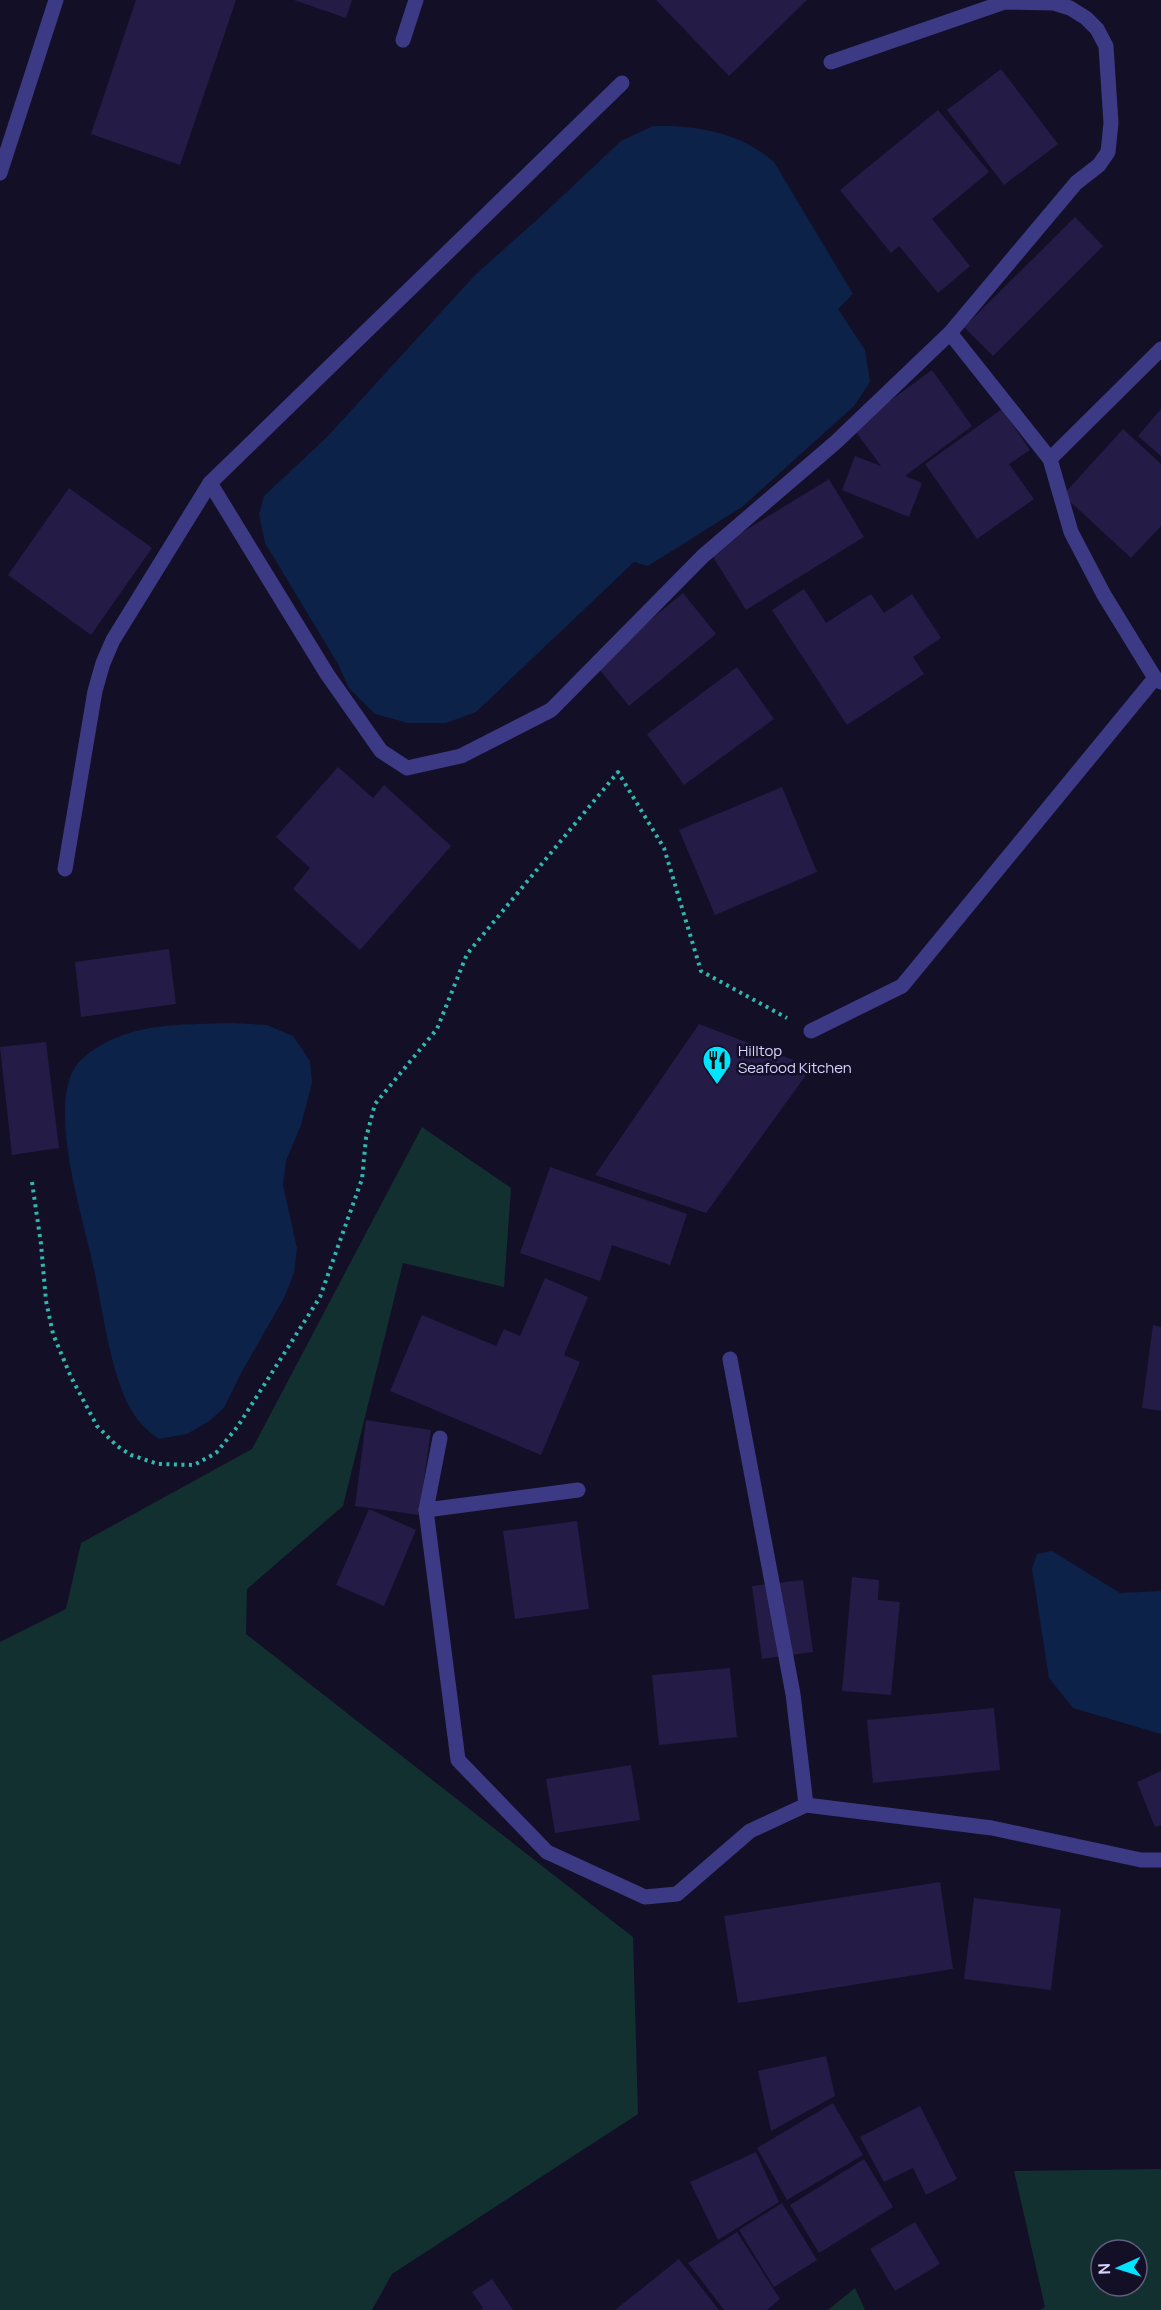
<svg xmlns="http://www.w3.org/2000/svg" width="1161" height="2310" viewBox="0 0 1161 2310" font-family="Manrope,sans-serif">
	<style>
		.green { fill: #12302f; fill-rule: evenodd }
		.water { fill: #0c2248 }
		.building { fill: #241b47 }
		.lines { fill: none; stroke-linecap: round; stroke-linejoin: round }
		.path { stroke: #2fb8b0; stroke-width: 4; stroke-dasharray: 3 4.5; stroke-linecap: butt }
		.minor { stroke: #3d3a85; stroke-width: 15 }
		.labels { text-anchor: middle; stroke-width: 5; stroke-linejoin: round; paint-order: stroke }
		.poi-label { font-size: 15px; fill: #d9d4ff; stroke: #130f26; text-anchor: start }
	</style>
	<rect width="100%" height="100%" fill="#130f26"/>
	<!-- green -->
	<g class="green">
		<path d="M422,1127L511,1188L504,1287L403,1263L343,1506L247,1589L246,1634L633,1937L638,2114L392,2274L372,2310H0V1642L66,1609L81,1543L252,1449Z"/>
		<path d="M1161,2169V2310H1040L1045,2307L1014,2171ZM1101,2250H1137V2286H1101Z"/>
		<path d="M855,2288L865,2310H828Z"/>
	</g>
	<!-- water -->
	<g class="water">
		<path d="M653,126C697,125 740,132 774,162L853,294L838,309L865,350L870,382L854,406L742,507L648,566L634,562L476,712L446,723H408L375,714L349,688L338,664L265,543L259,514L264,496L327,437L475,275L539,218L621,141Z"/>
		<path d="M233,1023L267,1025L293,1036L310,1061L312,1083L301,1125L286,1161L283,1185L297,1248L294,1273L284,1298L240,1375L224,1408L208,1422L187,1434L159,1439C146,1430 136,1420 129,1406C111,1372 103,1313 95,1274C84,1222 63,1158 65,1105C66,1090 70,1069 82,1059C124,1021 180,1025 233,1023Z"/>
		<path d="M1052,1551L1120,1593L1161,1591V1734L1073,1708L1049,1678L1032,1569L1037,1554Z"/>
	</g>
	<!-- building -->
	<g class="building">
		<path d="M136,0H236L180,165L91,134Z"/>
		<path d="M294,0H352L346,18Z"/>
		<path d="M656,0H807L729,76Z"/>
		<path d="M1001,69L1058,144L1004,185L947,110Z"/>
		<path d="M938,110L989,172L932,219L970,266L938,293L899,246L891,253L840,190Z"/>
		<path d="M1075,217L1103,246L993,356L964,327Z"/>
		<path d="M932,370L972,426L905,476L922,483L909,517L842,490L855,456L881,466L853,428Z"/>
		<path d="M1002,409L1030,450L1009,464L1034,499L977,539L925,464Z"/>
		<path d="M1161,409V456L1138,436Z"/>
		<path d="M1123,429L1161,464V526L1131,558L1063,495Z"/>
		<path d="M829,479L864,537L746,610L710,552Z"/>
		<path d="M69,488L152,548L91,635L8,575Z"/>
		<path d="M804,589L826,623L871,594L884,613L912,594L941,638L913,657L924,674L847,725L772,610Z"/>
		<path d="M683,593L716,634L629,706L596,665Z"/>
		<path d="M737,667L774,719L684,785L647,734Z"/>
		<path d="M338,767L373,798L384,785L451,846L360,950L293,889L310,868L276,837Z"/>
		<path d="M782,787L817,872L715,915L679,830Z"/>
		<path d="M169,949L176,1004L81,1017L75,962Z"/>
		<path d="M699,1024L812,1067L706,1213L595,1175Z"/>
		<path d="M46,1042L59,1148L12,1155L0,1047Z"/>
		<path d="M550,1167L687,1214L670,1265L612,1245L600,1281L520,1253Z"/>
		<path d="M545,1278L588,1297L564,1355L580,1362L541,1455L390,1391L422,1315L496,1346L504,1329L520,1336Z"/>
		<path d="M1153,1325L1161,1327V1411L1142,1408Z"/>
		<path d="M366,1420L431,1430L419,1515L355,1506Z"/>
		<path d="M369,1509L416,1530L384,1606L336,1585Z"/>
		<path d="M577,1521L589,1609L515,1619L503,1531Z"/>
		<path d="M852,1577L879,1580L878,1600L900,1602L891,1695L842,1691Z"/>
		<path d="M803,1580L813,1652L762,1659L752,1586Z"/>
		<path d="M730,1668L737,1737L659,1745L652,1675Z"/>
		<path d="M994,1708L1000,1770L873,1783L867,1720Z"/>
		<path d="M631,1765L640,1820L555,1833L546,1779Z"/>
		<path d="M1161,1771V1825L1155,1827L1137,1782Z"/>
		<path d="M940,1882L953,1969L738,2003L724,1916Z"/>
		<path d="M974,1898L1061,1909L1051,1990L964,1979Z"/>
		<path d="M826,2056L835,2096L771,2131L758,2071Z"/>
		<path d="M833,2103L863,2155L787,2200L757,2148Z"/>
		<path d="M920,2106L957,2179L926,2195L913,2168L884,2182L860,2137Z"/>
		<path d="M756,2152L779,2202L718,2240L690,2182Z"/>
		<path d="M864,2159L893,2207L819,2253L790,2205Z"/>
		<path d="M782,2203L817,2260L774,2287L739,2230Z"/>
		<path d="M915,2222L940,2264L895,2291L870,2249Z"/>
		<path d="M737,2232L780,2299L767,2310H724L688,2263Z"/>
		<path d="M679,2259L719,2310H615Z"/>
		<path d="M492,2279L513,2310H481L483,2308L472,2292Z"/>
	</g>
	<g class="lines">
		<!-- path -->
		<path class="path" d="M32,1182L41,1244L46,1301L53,1334L71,1377L97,1426L117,1446L131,1455L158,1464L194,1465L216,1453L238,1426L320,1297L362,1179L366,1138L375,1104L437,1029L467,954L618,772L664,848L701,971L787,1018"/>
		<!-- minor -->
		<g class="minor">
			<path d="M403,40L416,0"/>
			<path d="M831,62L1005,2L1054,3L1070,8L1086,18L1097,29L1106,46L1111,123L1108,152L1099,165L1076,183L950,333"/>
			<path d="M0,173L56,0"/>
			<path d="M1050,459L1161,349"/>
			<path d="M210,483L622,83"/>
			<path d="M65,869L95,691L103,663L113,640L210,483L327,674L381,751L407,768L461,756L551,710L703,556L836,442L950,333L1050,459L1071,532L1104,595L1155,678L1161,682"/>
			<path d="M811,1031L902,986L1155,678"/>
			<path d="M730,1359L793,1694L806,1805"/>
			<path d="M440,1438L426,1510L458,1760L547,1852L645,1897L677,1894L750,1831L806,1805L992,1828L1141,1860H1161"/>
			<path d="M426,1510L578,1490"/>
		</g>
	</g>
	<!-- icons -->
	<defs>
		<g id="restaurant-pin" transform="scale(1.5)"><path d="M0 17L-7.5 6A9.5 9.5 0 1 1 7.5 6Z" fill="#00e5ff" stroke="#130f26"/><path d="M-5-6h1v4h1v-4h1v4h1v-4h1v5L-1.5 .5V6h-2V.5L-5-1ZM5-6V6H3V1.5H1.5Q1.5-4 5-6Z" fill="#111"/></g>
	</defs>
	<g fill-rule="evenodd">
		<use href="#restaurant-pin" x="717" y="1060"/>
	</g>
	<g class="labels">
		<!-- poi labels -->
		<g class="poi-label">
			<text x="738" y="1056">Hilltop<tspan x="738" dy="17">Seafood Kitchen</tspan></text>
		</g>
	</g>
	<!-- north arrow -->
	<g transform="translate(1119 2268) rotate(267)"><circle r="28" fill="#130f26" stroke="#625e7d" stroke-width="1.5"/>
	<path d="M0-4.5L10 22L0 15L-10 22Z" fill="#00e5ff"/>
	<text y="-9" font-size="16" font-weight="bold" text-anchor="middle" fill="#d9d4ff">N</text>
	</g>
</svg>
